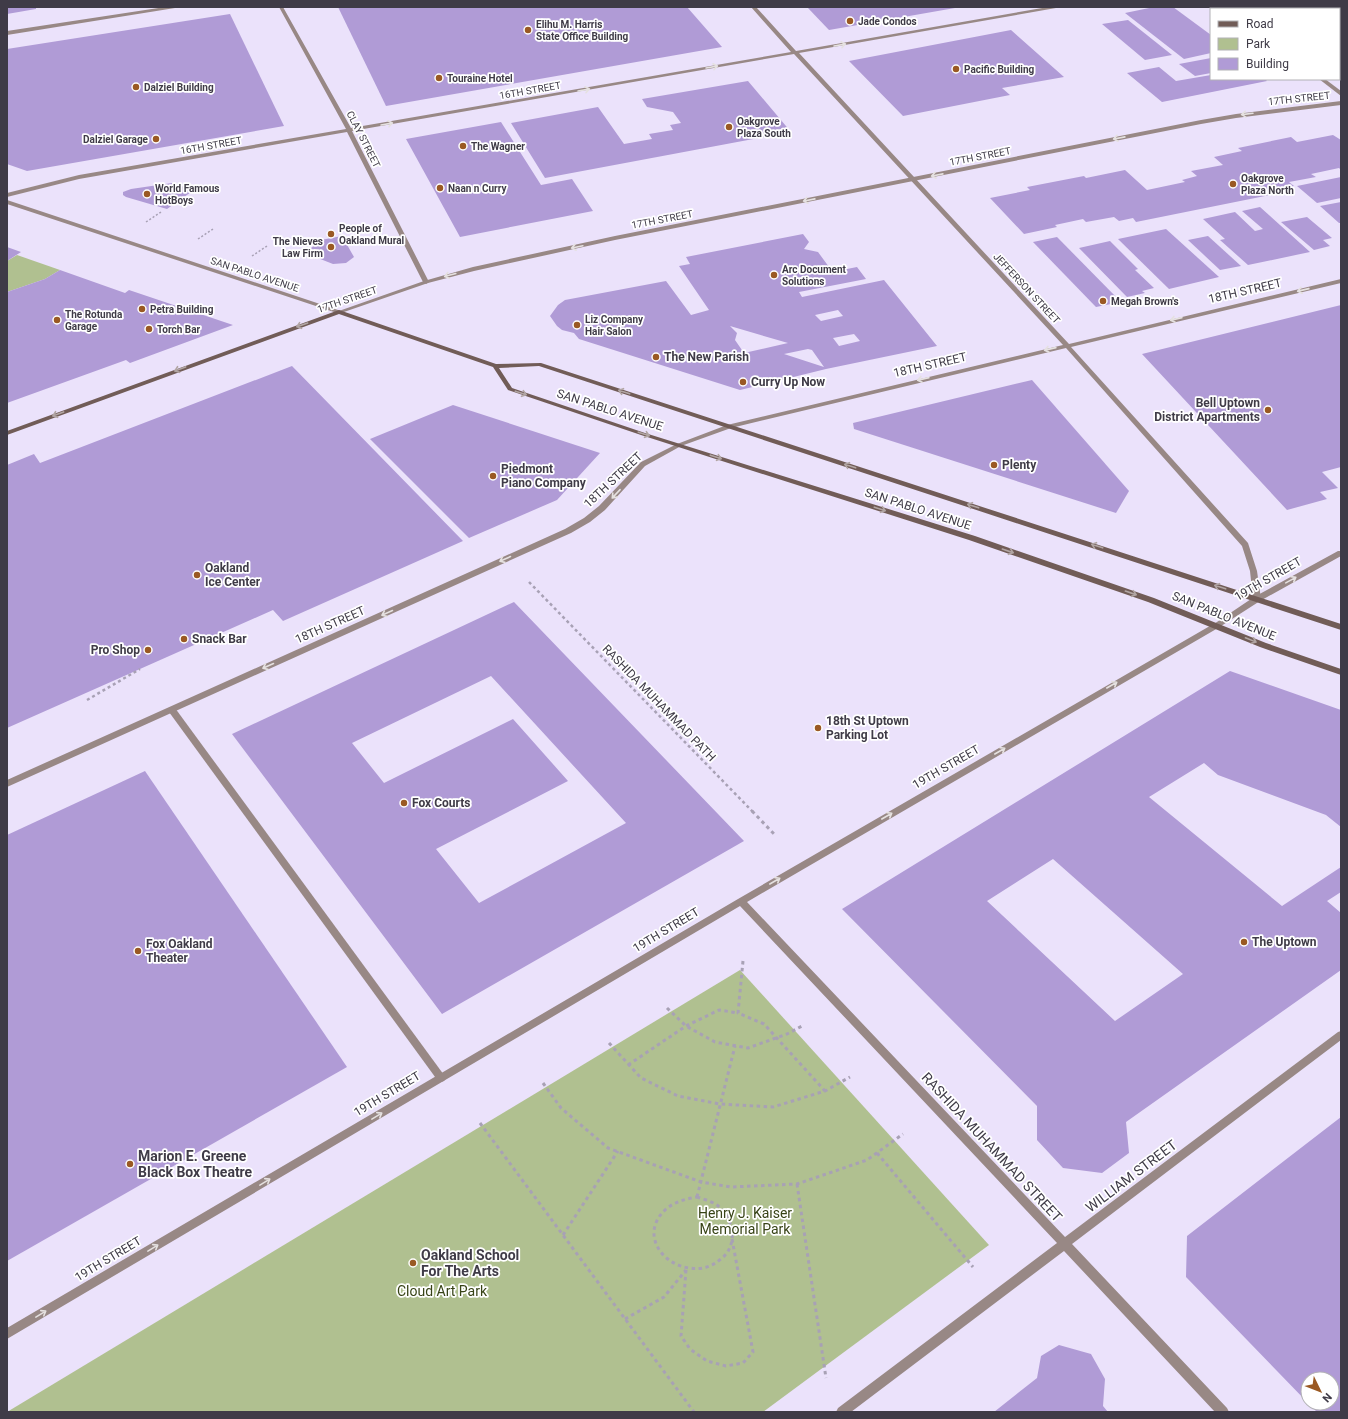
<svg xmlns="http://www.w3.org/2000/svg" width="1348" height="1419" viewBox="0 0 1348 1419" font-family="Roboto,sans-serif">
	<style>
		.green { fill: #b0c090 }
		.building { fill: #b09bd6; fill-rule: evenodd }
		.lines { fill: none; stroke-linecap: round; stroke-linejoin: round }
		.path-far2 { stroke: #a8a1b5; stroke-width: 1.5; stroke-dasharray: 2 2; stroke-linecap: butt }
		.path-far1 { stroke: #a8a1b5; stroke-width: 2.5; stroke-dasharray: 3 3; stroke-linecap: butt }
		.path { stroke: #a8a1b5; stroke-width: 3; stroke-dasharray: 3.5 3.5; stroke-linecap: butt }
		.service { fill: #988885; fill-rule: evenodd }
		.pedestrian { fill: #988885; fill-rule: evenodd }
		.minor { fill: #988885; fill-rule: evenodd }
		.tertiary { fill: #988885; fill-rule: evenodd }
		.secondary { fill: #715c57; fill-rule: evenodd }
		.oneway { stroke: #e5e1e0 }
		.oneway2 { stroke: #b1a5a3 }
		.poi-dot { fill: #9a5923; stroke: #fff; stroke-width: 1.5 }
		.labels { text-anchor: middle; stroke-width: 3.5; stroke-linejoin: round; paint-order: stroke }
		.far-poi-label { font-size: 10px; font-weight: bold; fill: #3f3b47; stroke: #fff; text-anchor: start }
		.far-street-label { font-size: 10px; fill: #3f3b47; stroke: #fff }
		.street-label { font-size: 12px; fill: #3f3b47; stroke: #fff }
		.poi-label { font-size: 12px; font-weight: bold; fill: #3f3b47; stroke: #fff; text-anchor: start }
		.near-street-label { font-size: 14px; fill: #3f3b47; stroke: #fff }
		.near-poi-label { font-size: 14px; font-weight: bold; fill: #3f3b47; stroke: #fff; text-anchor: start }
		.near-park-label { font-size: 14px; fill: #374316; stroke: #fff }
	</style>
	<rect width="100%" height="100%" fill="#ebe2fb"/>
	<!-- green -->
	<g class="green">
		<path d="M17,255L60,270L45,279L7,292V261Z"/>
		<path d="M740,970L989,1245L763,1412H7Z"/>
	</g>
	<!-- building -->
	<g class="building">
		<path d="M7,7H36V9L7,14Z"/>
		<path d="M338,7H687L722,47L386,106Z"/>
		<path d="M807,7H955V8L829,30Z"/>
		<path d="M1154,7H1173L1211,35V53L1184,59L1125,13Z"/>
		<path d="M1311,7H1341V29L1339,27V9H1314Z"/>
		<path d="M230,14L284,126L27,171L7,164V49Z"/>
		<path d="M1128,20L1172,55L1145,60L1102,24Z"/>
		<path d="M1011,30L1064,77L1002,88L1010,95L903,116L849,61Z"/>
		<path d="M1211,58V73L1195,76L1179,64Z"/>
		<path d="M1159,67L1176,81L1211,75V79H1265L1267,81L1162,102L1127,73Z"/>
		<path d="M748,81L791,132L545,178L511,123L598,107L624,144L652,139L649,134L673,130L670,125L681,123L673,112L647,107L642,99Z"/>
		<path d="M501,122L541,185L572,179L593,211L460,237L406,139Z"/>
		<path d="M1333,135L1341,140V170L1339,168L1311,174L1316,177L1289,182L1294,186L1266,192L1270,195L1136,222L1133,218L1119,221L1114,217L1086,222L1083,219L1055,225L1057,227L1024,234L990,198L1030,190L1027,187L1084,176L1086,178L1125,170L1147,190L1185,182L1182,180L1197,176L1191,171L1223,165L1214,157L1242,151L1238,148L1291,137L1297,142Z"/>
		<path d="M1341,177V198L1317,203L1297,186Z"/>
		<path d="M172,183L194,190L167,209L126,197L123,195V192L131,189Z"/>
		<path d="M1341,202V223H1339L1320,206Z"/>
		<path d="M1260,207L1310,252L1248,265L1220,240L1225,239L1203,219L1235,212L1255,231L1263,229L1242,211Z"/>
		<path d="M1307,217L1332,238L1323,240L1330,246L1314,250L1281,222Z"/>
		<path d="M1166,229L1219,277L1169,289L1118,239Z"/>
		<path d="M803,234L809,242L804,249L818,252L829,267L842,270L857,267L866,279L799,292L802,297L884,280L937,346L826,369L740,390L579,339L574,333L562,330L557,326L550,316L558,305L565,300L666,281L691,315L709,310L679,266L690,264L686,257ZM838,310L843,316L821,321L815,315ZM730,326L788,343L744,353L735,340L737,333ZM854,334L860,341L839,346L833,338ZM808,349L812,350L824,367L784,354Z"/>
		<path d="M342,236L354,257L346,263L333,264L305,253L321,240Z"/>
		<path d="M1208,236L1241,266L1220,270L1188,240Z"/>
		<path d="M1057,237L1121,302L1096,307L1033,242Z"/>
		<path d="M1110,241L1138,269L1135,270L1154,288L1142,291L1145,293L1127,297L1079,248Z"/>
		<path d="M7,247L21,252L7,261Z"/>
		<path d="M60,270L125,293L129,290L233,325L130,363L126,360L7,403V292L45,279Z"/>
		<path d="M1341,305V467L1322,472L1338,488L1320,492L1327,499L1287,510L1142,354Z"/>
		<path d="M292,366L463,541L283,621L273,610L7,728V465L34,454L40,463Z"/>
		<path d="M1032,380L1129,491L1116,513L854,429L853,423Z"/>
		<path d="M453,405L600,453L557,500L469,538L370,439Z"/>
		<path d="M514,602L744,841L442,1014L232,734ZM491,676L626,823L479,903L436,849L568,781L513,719L384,783L352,743Z"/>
		<path d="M1230,671L1341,710V827L1326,815L1218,775L1204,763L1149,797L1282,906L1341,867V892L1327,901L1341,913V970L1126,1122L1129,1153L1102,1173L1063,1168L1037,1140V1106L842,909ZM1053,859L1183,974L1115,1021L987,901Z"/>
		<path d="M145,771L347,1067L7,1261V835Z"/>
		<path d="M1341,1117V1412H1317L1308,1403H1332V1379H1308V1403L1186,1277L1187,1236Z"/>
		<path d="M1059,1345L1091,1354L1105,1379L1103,1406L1108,1412H994L1037,1378L1041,1356Z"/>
	</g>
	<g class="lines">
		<!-- path-far2 -->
		<g class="path-far2">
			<path d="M146,222L161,212"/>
			<path d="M198,239L213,229"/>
			<path d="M252,256L267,246"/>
		</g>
		<!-- path-far1 -->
		<g class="path-far1">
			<path d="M529,582L753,812"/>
			<path d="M87,700L140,669"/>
		</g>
		<!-- path -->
		<g class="path">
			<path d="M752,811L776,836"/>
			<path d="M743,961L738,1013L764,1024L825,1091"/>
			<path d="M667,1008L686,1026L715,1042L748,1048L787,1034L802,1026"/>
			<path d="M609,1043L641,1078L678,1096L720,1104L773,1107L825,1091L850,1077"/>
			<path d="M628,1065L686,1026L719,1010L738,1013"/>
			<path d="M543,1083L561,1108L608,1148L701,1182L731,1187L797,1184L867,1160L903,1134"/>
			<path d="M480,1123L694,1412"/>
			<path d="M877,1153L973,1267"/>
			<path d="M797,1184L826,1378"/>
			<path d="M697,1197C703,1199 711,1201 717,1205C733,1217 739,1244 722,1258C712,1267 702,1270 689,1268C661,1264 641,1234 664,1211C673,1202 685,1199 697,1197Z"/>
			<path d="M697,1197L735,1046"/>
			<path d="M563,1235L618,1151"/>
			<path d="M686,1270L681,1336L690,1349L707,1361L726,1366L743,1363L753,1352L732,1239"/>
			<path d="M625,1319L664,1297L686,1270"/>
		</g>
		<!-- service -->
		<path class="service" d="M172,707L175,708L444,1075L446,1078L444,1081L441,1082L438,1081L169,712L168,710Z"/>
		<!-- pedestrian -->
		<path class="pedestrian" d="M165,7H177L175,8L7,35V31Z"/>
		<!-- minor -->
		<g class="minor">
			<path d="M279,7H283L351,128L791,52L751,7H756L796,51L1048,7H1058L1056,8L799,53L1069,344L1341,279V283L1071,347L1248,543L1257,571L1261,599L1257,602L1253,599L1250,571L1242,546L1066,348L731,428L681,446L645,466L605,510L590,522L571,533L7,787V780L565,529L584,518L599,506L641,462L677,444L727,425L1063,345L794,54L352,131L429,282L426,284L423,282L347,132L79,179L7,197V193L79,175L346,129Z"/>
			<path d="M7,200L341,311L342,312L339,314L337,313L7,204Z"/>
			<path d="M1215,623L1218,624L1219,626L1218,628L747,902L1065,1237L1338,1032L1341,1031V1040L1072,1244L1227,1408L1229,1412H1215L1064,1251L851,1412H836L838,1408L1057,1243L740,906L7,1339V1328L738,899Z"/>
		</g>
		<!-- tertiary -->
		<g class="tertiary">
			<path d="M1221,7H1226L1228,9H1223Z"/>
			<path d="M1319,79H1325L1341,91V96Z"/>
			<path d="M1341,101V105L1236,118L1201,124L615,240L474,271L428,283L341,313L339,314L336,312L424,281L473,267L615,236L1201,120L1236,114Z"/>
			<path d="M1338,551H1341V556L1260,601L1218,628L1215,629L1211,626L1254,597Z"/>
		</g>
		<!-- secondary -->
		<path class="secondary" d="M339,310L496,364L541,363L1341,624V630L539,366L499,368L512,388L645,433L975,536L1154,598L1266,643L1341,669V675L1260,647L1148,602L969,540L641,435L508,390L493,367L339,314L7,435V431Z"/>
	</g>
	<!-- one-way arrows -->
	<defs><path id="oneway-shaft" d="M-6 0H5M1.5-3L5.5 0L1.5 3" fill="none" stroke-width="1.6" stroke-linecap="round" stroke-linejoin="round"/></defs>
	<g class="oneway">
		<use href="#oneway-shaft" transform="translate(840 45) rotate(-10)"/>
		<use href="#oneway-shaft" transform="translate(712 67) rotate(-10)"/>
		<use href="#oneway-shaft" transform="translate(584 90) rotate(-10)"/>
		<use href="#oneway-shaft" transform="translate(1247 114) rotate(173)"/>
		<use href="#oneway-shaft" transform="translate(387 124) rotate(-10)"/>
		<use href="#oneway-shaft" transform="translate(1119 138) rotate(169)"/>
		<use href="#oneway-shaft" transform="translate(937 175) rotate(169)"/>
		<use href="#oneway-shaft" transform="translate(809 200) rotate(169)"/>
		<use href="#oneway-shaft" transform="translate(577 247) rotate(168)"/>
		<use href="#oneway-shaft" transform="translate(450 275) rotate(165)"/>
		<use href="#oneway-shaft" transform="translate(1303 290) rotate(167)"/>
		<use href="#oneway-shaft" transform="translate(1176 319) rotate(167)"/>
		<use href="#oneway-shaft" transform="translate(1050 349) rotate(167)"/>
		<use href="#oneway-shaft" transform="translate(923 379) rotate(167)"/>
		<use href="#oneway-shaft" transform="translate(616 494) rotate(133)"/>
		<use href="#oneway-shaft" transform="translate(505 559) rotate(156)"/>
		<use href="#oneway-shaft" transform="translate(1291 580) rotate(-29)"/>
		<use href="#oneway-shaft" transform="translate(387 613) rotate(156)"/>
		<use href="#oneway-shaft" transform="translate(268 666) rotate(156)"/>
		<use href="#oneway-shaft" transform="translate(1112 685) rotate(-30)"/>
		<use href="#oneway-shaft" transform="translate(1000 751) rotate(-30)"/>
		<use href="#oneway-shaft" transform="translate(887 816) rotate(-30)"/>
		<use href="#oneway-shaft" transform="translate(775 881) rotate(-30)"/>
		<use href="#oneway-shaft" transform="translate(377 1116) rotate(-31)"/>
		<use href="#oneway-shaft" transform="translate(265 1182) rotate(-31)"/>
		<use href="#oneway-shaft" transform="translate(153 1248) rotate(-31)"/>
		<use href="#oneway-shaft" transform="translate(41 1314) rotate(-31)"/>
	</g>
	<g class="oneway2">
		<use href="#oneway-shaft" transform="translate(302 325) rotate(161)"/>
		<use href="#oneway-shaft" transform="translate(180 369) rotate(160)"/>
		<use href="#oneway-shaft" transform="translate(624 392) rotate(-162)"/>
		<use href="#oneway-shaft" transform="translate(521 393) rotate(18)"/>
		<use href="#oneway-shaft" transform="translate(58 414) rotate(160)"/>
		<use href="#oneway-shaft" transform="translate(644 434) rotate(18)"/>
		<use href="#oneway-shaft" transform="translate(716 457) rotate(18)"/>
		<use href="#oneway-shaft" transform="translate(850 466) rotate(-162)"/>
		<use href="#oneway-shaft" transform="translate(973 506) rotate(-162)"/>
		<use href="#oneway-shaft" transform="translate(880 509) rotate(18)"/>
		<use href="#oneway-shaft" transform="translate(1097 546) rotate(-162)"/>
		<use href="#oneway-shaft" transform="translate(1008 551) rotate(19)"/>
		<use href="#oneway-shaft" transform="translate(1220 587) rotate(-162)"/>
		<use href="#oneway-shaft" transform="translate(1131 593) rotate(19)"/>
		<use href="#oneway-shaft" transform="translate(1251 640) rotate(22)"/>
	</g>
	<!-- markers -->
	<g class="poi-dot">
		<circle cx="850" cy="21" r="4"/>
		<circle cx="528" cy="30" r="4"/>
		<circle cx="956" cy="69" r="4"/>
		<circle cx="439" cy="78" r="4"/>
		<circle cx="136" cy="87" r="4"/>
		<circle cx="729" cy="127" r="4"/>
		<circle cx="156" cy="139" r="4"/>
		<circle cx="463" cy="146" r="4"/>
		<circle cx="1233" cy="184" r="4"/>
		<circle cx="440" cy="188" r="4"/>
		<circle cx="147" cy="194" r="4"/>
		<circle cx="331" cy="234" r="4"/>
		<circle cx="331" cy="247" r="4"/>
		<circle cx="774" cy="275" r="4"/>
		<circle cx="1103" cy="301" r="4"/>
		<circle cx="142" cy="309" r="4"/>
		<circle cx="57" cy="320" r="4"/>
		<circle cx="577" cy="325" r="4"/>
		<circle cx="149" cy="329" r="4"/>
		<circle cx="656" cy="357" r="4"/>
		<circle cx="743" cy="382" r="4"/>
		<circle cx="1268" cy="410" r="4"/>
		<circle cx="994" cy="465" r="4"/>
		<circle cx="493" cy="476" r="4"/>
		<circle cx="197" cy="575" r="4"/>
		<circle cx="184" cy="639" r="4"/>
		<circle cx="148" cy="650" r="4"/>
		<circle cx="818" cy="728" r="4"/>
		<circle cx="404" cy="803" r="4"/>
		<circle cx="1244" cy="942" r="4"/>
		<circle cx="138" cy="951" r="4"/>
		<circle cx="130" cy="1164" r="4"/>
		<circle cx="413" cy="1263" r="4"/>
	</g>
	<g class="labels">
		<!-- far-poi labels -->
		<g class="far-poi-label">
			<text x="858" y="25">Jade Condos</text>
			<text x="536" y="28">Elihu M. Harris<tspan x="536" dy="12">State Office Building</tspan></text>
			<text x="964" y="73">Pacific Building</text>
			<text x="447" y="82">Touraine Hotel</text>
			<text x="144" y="91">Dalziel Building</text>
			<text x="737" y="125">Oakgrove<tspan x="737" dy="12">Plaza South</tspan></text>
			<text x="148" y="143" text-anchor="end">Dalziel Garage</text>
			<text x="471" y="150">The Wagner</text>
			<text x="1241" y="182">Oakgrove<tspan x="1241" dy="12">Plaza North</tspan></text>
			<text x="155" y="192">World Famous<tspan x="155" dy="12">HotBoys</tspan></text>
			<text x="448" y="192">Naan n Curry</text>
			<text x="339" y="232">People of<tspan x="339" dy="12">Oakland Mural</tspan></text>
			<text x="323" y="245" text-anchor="end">The Nieves<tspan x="323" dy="12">Law Firm</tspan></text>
			<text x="782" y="273">Arc Document<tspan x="782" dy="12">Solutions</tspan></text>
			<text x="1111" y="305">Megah Brown's</text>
			<text x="150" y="313">Petra Building</text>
			<text x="65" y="318">The Rotunda<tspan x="65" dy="12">Garage</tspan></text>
			<text x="585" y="323">Liz Company<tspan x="585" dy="12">Hair Salon</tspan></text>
			<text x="157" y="333">Torch Bar</text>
		</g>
		<!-- far-street labels -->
		<g class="far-street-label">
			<text transform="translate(530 90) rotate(-10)" y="4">16TH STREET</text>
			<text transform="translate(1299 98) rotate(-6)" y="4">17TH STREET</text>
			<text transform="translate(364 139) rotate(63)" y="4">CLAY STREET</text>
			<text transform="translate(211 145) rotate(-10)" y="4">16TH STREET</text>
			<text transform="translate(980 156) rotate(-11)" y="4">17TH STREET</text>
			<text transform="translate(662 219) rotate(-11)" y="4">17TH STREET</text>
			<text transform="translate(255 274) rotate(18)" y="4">SAN PABLO AVENUE</text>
			<text transform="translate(1027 288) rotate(47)" y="4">JEFFERSON STREET</text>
			<text transform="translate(347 299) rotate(-19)" y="4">17TH STREET</text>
		</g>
		<!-- street labels -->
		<g class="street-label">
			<text transform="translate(1245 291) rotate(-13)" y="4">18TH STREET</text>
			<text transform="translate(930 365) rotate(-13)" y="4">18TH STREET</text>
			<text transform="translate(610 410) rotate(18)" y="4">SAN PABLO AVENUE</text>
			<text transform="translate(613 480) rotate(-43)" y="4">18TH STREET</text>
			<text transform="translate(918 509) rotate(18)" y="4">SAN PABLO AVENUE</text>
			<text transform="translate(1268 579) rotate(-30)" y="4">19TH STREET</text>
			<text transform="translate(1224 616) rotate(22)" y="4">SAN PABLO AVENUE</text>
			<text transform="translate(330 625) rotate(-24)" y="4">18TH STREET</text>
			<text transform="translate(659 703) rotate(46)" y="4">RASHIDA MUHAMMAD PATH</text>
			<text transform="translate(946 767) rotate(-30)" y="4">19TH STREET</text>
			<text transform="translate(666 930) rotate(-31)" y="4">19TH STREET</text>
			<text transform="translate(387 1094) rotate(-31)" y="4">19TH STREET</text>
			<text transform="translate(108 1259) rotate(-31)" y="4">19TH STREET</text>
		</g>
		<!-- poi labels -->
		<g class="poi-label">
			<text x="664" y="361">The New Parish</text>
			<text x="751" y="386">Curry Up Now</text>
			<text x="1260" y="407" text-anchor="end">Bell Uptown<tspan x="1260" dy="14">District Apartments</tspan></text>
			<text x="1002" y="469">Plenty</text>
			<text x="501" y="473">Piedmont<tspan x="501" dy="14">Piano Company</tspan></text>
			<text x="205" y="572">Oakland<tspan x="205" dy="14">Ice Center</tspan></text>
			<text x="192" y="643">Snack Bar</text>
			<text x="140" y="654" text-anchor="end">Pro Shop</text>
			<text x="826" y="725">18th St Uptown<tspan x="826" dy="14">Parking Lot</tspan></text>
			<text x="412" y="807">Fox Courts</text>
			<text x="1252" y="946">The Uptown</text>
			<text x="146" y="948">Fox Oakland<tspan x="146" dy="14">Theater</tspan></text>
		</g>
		<!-- near-street labels -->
		<g class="near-street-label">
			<text transform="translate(992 1147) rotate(47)" y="5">RASHIDA MUHAMMAD STREET</text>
			<text transform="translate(1131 1176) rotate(-37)" y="5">WILLIAM STREET</text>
		</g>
		<!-- near-poi labels -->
		<g class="near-poi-label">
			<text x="138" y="1161">Marion E. Greene<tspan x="138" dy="16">Black Box Theatre</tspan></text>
			<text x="421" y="1260">Oakland School<tspan x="421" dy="16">For The Arts</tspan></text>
		</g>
		<!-- near-park labels -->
		<g class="near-park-label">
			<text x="745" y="1218">Henry J. Kaiser<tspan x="745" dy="16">Memorial Park</tspan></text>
			<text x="442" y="1296">Cloud Art Park</text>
		</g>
	</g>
	<!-- border -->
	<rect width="1348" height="1419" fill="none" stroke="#3f3b47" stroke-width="16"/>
	<!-- legend -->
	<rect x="1210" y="8" width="130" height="72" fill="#ffffff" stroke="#b2b1b5"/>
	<rect x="1218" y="21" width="20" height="6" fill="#715c57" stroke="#b2b1b5"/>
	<text x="1246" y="28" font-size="12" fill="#3f3b47">Road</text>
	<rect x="1218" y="38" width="20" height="12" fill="#b0c090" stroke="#b2b1b5"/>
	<text x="1246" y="48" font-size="12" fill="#3f3b47">Park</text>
	<rect x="1218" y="58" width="20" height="12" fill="#b09bd6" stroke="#b2b1b5"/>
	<text x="1246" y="68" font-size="12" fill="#3f3b47">Building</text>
	<!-- north arrow -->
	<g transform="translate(1320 1391) rotate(133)"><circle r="19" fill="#ffffff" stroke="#b2b1b5"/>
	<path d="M0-3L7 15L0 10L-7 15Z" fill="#9a5923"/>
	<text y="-6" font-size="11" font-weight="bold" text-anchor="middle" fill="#3f3b47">N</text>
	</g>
</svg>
